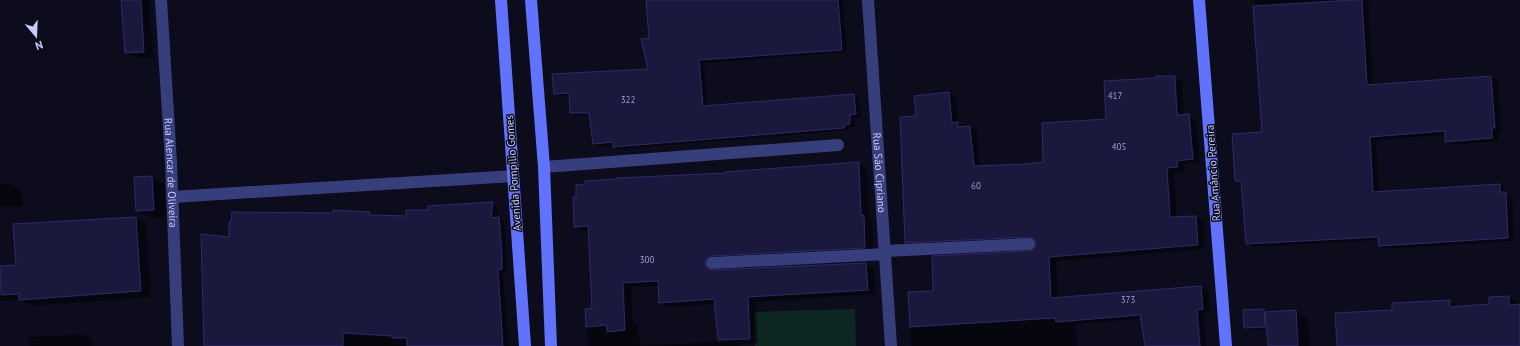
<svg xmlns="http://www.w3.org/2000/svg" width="1520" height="346" viewBox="0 0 1520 346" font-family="'PT Sans',sans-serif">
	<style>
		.green { fill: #0f2723 }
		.shadow { fill: #0007 }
		.building { fill: #1b183e; stroke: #2f2a6a }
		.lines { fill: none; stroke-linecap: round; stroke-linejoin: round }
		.lane { stroke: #373e7c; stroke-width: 12 }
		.street { stroke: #373e7c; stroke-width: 12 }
		.secondary { stroke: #6172fd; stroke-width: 12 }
		.labels { text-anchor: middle; stroke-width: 3; stroke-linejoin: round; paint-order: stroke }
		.number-label { font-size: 9px; fill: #9e9ece }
		.street-label { font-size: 11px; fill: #c9cafe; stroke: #0d0c1d }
	</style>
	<rect width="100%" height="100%" fill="#0d0c1d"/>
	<!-- green -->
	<path class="green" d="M855,309L856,346H755L754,312Z"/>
	<!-- shadow -->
	<g class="shadow">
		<path d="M122,0H149L153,57L135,58L126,52Z"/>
		<path d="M647,0H843L847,52L704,63L707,107L854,95L859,98L861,117L854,118L855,127H849V130L619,149L614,146V145L599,147L594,144L590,115L576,116L571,113L570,95L560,96L555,93L649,70L650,39Z"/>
		<path d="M1254,0H1368L1373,86L1491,77L1498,80L1501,131H1498L1499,141L1453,145L1446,141V135L1376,140L1379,193L1499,185L1506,189V194L1512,197L1514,241L1386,249L1380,246L1379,240L1254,247L1247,243L1242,184L1236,180L1264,133Z"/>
		<path d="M1175,77L1182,81L1184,116H1189L1196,120L1200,163L1184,164L1185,171L1174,172L1177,218L1196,217L1203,221L1205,249L1056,261L1058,298L1201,287L1208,291L1210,313H1204L1206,346H1146L1142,319L1076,324L1077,346H911L909,293L934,291L1030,252L1036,248L1037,243L1036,240L913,246L906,242L917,117L949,93L956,97L958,123L966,128L970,127L977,131L980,167L1044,163L1107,120L1105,82Z"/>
		<path d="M858,163L867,168L869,219L872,221L873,252L714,264L713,269L714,271L865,264L874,268L876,294L756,302L758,343L739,344L741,346H641L722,341L719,339L716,304L669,307L660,303V286L631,287L633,322L638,325L640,346H588L586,310L593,309L589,231H584L575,226L726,174Z"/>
		<path d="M152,177L164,184L166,216L150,218L137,210Z"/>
		<path d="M9,183L22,191L23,206L6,207L0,204V184Z"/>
		<path d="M493,203L498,206L497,218L504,221L507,272H503L509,346H205L334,214L369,213L375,216L407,217L429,211V207Z"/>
		<path d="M135,218L146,224L151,297L31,306L21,300L0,301V267L17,266Z"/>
		<path d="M1508,297L1518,302V305H1520V346H1338L1450,301L1459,307L1490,305Z"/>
		<path d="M1264,310L1269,312L1295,311L1308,319L1310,346H1269L1268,329L1250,330L1245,327Z"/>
		<path d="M83,334L92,339V346H29L28,337Z"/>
	</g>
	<!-- building -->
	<g class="building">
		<path d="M121,0H141L144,52L125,53Z"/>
		<path d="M646,0H838L842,50L699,60L703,106L854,94L856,114L850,115V124L845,125L844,128L613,147V142L593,144L589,113H570L569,93L554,94L552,74L648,69L641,39L649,38Z"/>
		<path d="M1353,0H1362L1367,85L1491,76L1495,128H1492V138L1445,142V131L1370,137L1373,192L1500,184V192H1506L1508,238L1379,246L1378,237L1246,244L1241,181H1235L1232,134L1262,132L1253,6Z"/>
		<path d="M1156,76H1175L1177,115L1189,114L1193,159L1177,161L1178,167L1167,168L1170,217L1196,216L1198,245L1049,257L1051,298L1201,286L1203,309L1197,310L1200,346H1145L1140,315L1056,322L1055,318L910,327L908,292L933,291L932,256L1029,251L1033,250L1036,244L1035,240L1029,237L905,243L900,117L916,116L914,96L949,92L952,123L958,122V127L970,126L974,166L1026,164L1043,162L1042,123L1106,119L1104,81L1156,78Z"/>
		<path d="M859,162L861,215H864L865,248L712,256L706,259L705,264L708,269L712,270L866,263L868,290L748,297L750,339L718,340L714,299L659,303L658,281L623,283L625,330L607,332V325L586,327L585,309L592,308L588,226L574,227L573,197L576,196V185L586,184L585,181L617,179V178L725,173V172Z"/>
		<path d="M152,176L154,210L136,211L134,177Z"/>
		<path d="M493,202L491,218L499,217L502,254V269L498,270L503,346H407V338H392V336L343,333V346H204L201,234L229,237V222H231L232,212L333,213V210L370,212L369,215L406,216V210H428V206Z"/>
		<path d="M136,217L141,291L19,300V294L1,295L0,266L16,265L13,224Z"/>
		<path d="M1509,296V305L1520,304V346H1337L1335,313L1392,310V303L1431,301L1450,300V307L1489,304V297Z"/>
		<path d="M1264,309L1265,327L1244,328L1243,310Z"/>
		<path d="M1296,310L1298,346H1268L1265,312Z"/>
	</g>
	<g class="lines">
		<!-- lane -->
		<g class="lane">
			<path d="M885,251L1029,244"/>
			<path d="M712,263L885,254"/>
		</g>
		<!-- street -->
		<g class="street">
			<path id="s1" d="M161,0L171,162L178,346"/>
			<path id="s2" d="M868,0L891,346"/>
			<path d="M544,167L838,145"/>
			<path d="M172,197L513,176"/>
		</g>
		<!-- secondary -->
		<g class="secondary">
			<path d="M501,0L525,346"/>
			<path d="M531,0L544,167L551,346"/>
			<path d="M1199,0L1226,346"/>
		</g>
	</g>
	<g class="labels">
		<!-- number labels -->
		<g class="number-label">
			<text x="1115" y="99">417</text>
			<text x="628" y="103">322</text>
			<text x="1119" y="150">405</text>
			<text x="976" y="189">60</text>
			<text x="647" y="263">300</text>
			<text x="1128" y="303">373</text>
		</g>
		<!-- street labels -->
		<g class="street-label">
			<text dy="4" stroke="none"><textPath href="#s1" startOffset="173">Rua Alencar de Oliveira</textPath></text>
			<text transform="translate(513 173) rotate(-94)" y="4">Avenida Pompílio Gomes</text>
			<text dy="4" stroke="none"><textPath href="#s2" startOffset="173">Rua São Cipriano</textPath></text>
			<text transform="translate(1213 173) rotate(-94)" y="4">Rua Amâncio Pereira</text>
		</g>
	</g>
	<!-- north arrow -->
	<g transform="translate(36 36) rotate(161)" stroke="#0d0c1d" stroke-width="3" paint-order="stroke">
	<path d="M0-3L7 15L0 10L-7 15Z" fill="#c9cafe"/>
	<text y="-6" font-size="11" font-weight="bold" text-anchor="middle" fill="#c9cafe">N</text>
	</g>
</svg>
